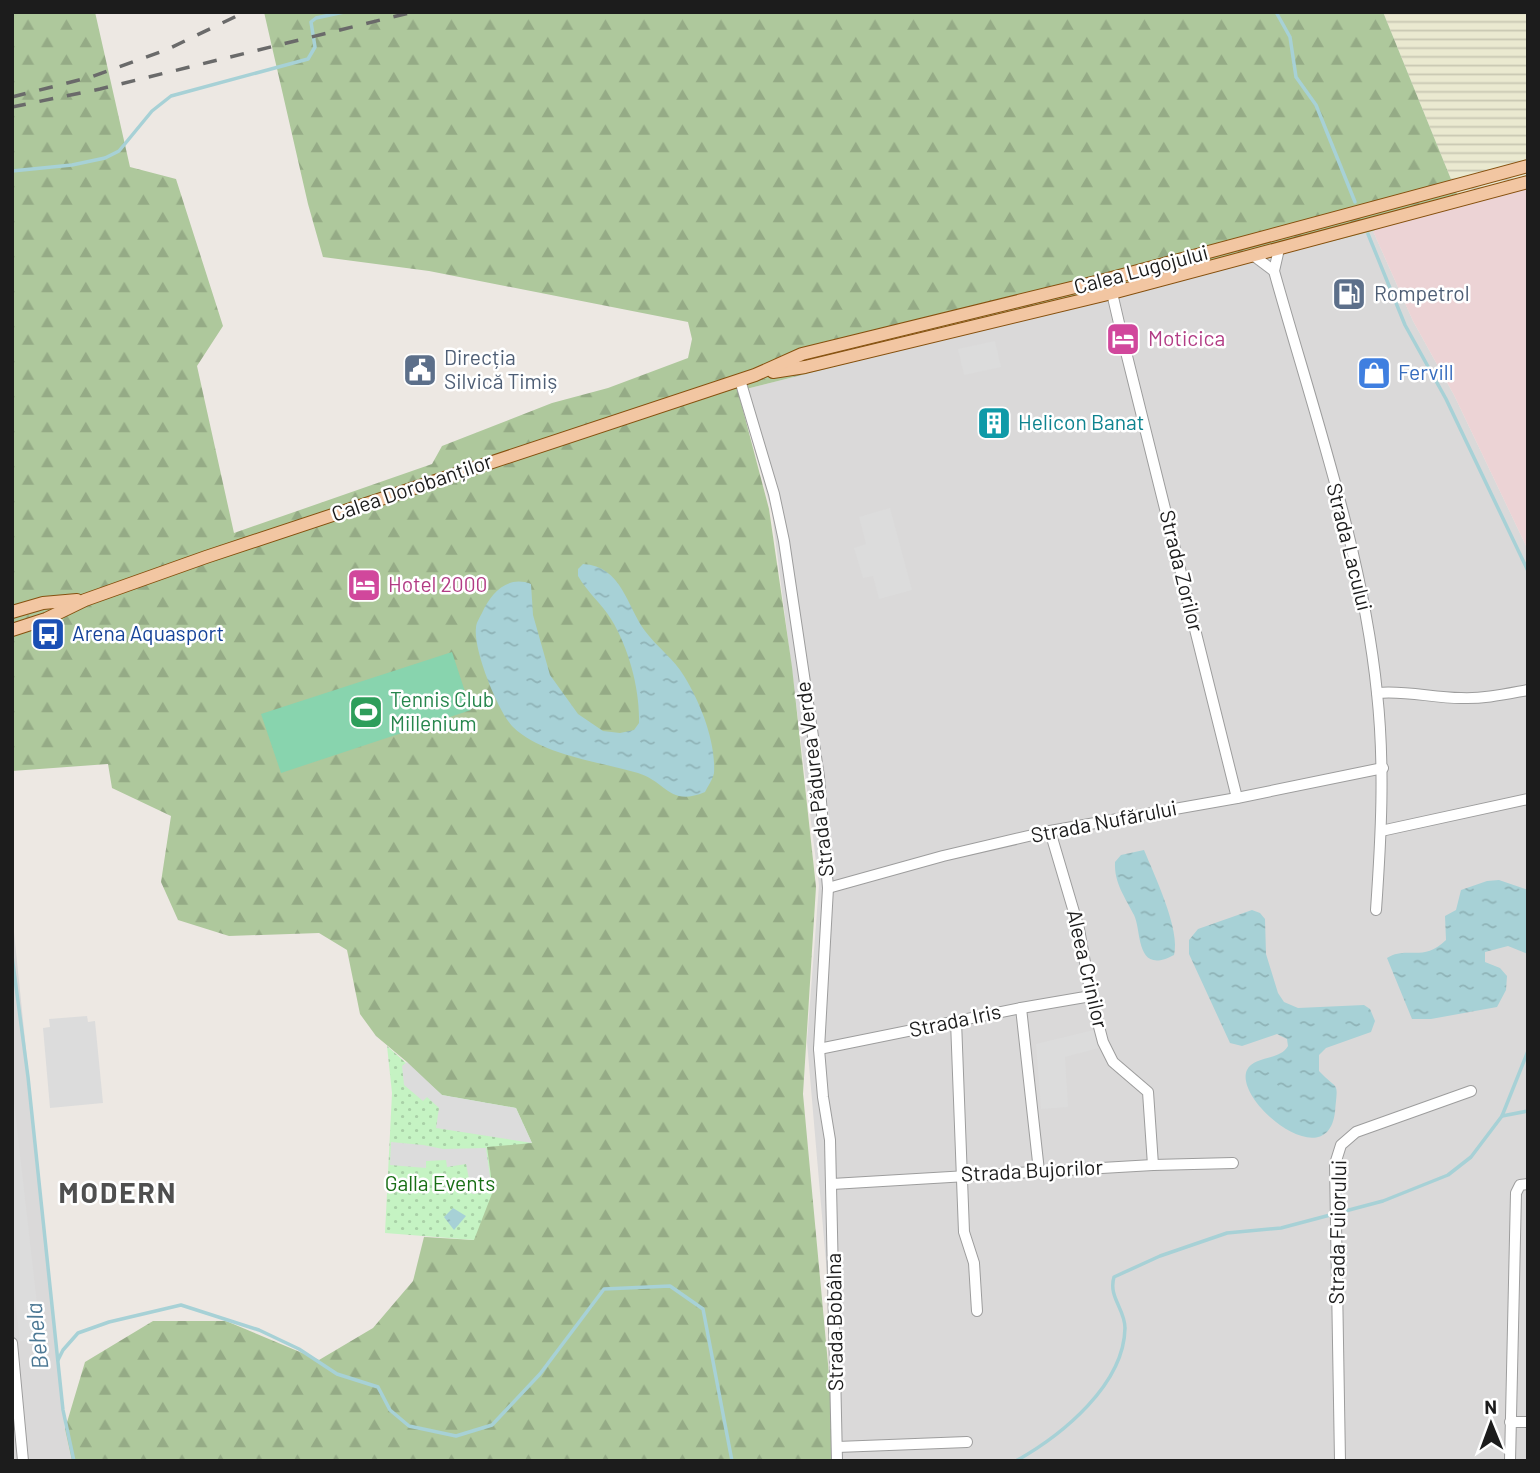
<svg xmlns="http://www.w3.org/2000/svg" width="1540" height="1473" viewBox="0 0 1540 1473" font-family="Barlow,sans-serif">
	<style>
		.residential { fill: #dad9d9 }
		.commercial { fill: #ecd3d5 }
		.farmland { fill: url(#farmland-rules) }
		.forest { fill: url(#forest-firs) }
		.park { fill: url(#park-dots) }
		.pitch { fill: #88d4ae }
		.parking { fill: #dcdcdc }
		.water { fill: url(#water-ripples) }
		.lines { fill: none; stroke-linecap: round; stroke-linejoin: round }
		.stream { stroke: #a7d1d6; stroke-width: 3.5 }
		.minor-casing { stroke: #9d9d9d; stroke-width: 12 }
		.major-casing { stroke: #86500e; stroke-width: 14 }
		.minor { stroke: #fff; stroke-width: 10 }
		.major { stroke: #f2c6a2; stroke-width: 12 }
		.rail { stroke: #6a6a6a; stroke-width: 3.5; stroke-dasharray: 14 14; stroke-linecap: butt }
		.labels { text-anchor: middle; stroke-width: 5; stroke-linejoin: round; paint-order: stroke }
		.street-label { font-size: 21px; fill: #1c1c1c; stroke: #fff }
		.service-label { font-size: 21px; fill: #4e5e75; stroke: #fff; text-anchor: start }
		.hotel-label { font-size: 21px; fill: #b23c85; stroke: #fff; text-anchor: start }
		.shop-label { font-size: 21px; fill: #366cbe; stroke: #fff; text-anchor: start }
		.culture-label { font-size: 21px; fill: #0d838f; stroke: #fff; text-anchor: start }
		.transit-label { font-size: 21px; fill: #164399; stroke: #fff; text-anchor: start }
		.leisure-label { font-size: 21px; fill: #27864d; stroke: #fff; text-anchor: start }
		.park-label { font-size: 21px; fill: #196f16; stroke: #fff }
		.water-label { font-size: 23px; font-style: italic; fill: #4c7894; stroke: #fff }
		.district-label { font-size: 28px; font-weight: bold; letter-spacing: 2px; fill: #4f4f4f; stroke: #fff }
	</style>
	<defs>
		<pattern id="farmland-rules" width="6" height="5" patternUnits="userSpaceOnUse" patternTransform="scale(1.75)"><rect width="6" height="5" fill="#eae9d0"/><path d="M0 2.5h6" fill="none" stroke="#c8c7b2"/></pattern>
		<pattern id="forest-firs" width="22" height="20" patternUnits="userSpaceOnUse" patternTransform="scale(1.75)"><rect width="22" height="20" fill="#aec89c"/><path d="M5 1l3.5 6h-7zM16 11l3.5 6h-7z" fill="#95ab86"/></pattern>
		<pattern id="park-dots" width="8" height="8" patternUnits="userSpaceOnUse" patternTransform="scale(1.75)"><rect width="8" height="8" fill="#c5f3c3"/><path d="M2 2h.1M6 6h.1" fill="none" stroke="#a9d0a7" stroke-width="1.8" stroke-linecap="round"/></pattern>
		<pattern id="water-ripples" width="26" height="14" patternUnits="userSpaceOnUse" patternTransform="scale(1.75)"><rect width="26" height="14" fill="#a7d1d6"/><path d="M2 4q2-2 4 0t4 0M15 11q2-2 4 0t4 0" fill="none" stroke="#8fb3b7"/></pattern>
	</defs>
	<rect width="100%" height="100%" fill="#ede8e3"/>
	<!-- residential -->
	<g class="residential">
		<path d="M1373,231L1413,321L1454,395L1528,550V1461H840L831,1320L807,1042L819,885L772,513L738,391Z"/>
		<path d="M12,913L65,1429L72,1461H12Z"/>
	</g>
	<!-- commercial -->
	<path class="commercial" d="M1528,175V550L1454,395L1413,321L1373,231L1457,194Z"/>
	<!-- farmland -->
	<path class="farmland" d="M1383,12H1528V175L1457,194Z"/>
	<!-- forest -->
	<path class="forest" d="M12,12H95L130,167L176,179L223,326L197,366L234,533L432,464L442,446L552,403L608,388L688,358L692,339L688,322L429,271L323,257L308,204L264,12H1383L1457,194L1373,231L738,391L769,509L792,667L816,887L803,1094L837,1461H72L65,1429L85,1362L153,1321H226L319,1360L373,1328L413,1281L424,1237L474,1240L407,1062L376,1036L360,1014L347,950L319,933L229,936L178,920L161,882L171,816L112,788L108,764L12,771Z"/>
	<!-- park -->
	<path class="park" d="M387,1046L442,1095L516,1108L532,1143L487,1147L493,1191L474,1240L385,1233L392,1093Z"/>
	<!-- pitch -->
	<path class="pitch" d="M452,652L471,710L281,773L261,714Z"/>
	<!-- parking -->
	<g class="parking">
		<path d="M995,341L1001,367L964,375L958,349Z"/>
		<path d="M890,508L912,590L879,599L873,576L863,578L854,548L866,544L859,517Z"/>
		<path d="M87,1016L88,1022L95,1021L103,1103L50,1108L43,1028L50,1027L49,1019Z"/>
		<path d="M1094,1030L1099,1048L1065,1057L1068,1107L1041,1109L1036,1044Z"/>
		<path d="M407,1062L442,1095L516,1108L532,1143L436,1128L439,1108L427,1097L423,1101L404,1085L402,1066Z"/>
		<path d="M12,1084L41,1339L20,1341L12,1275Z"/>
		<path d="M391,1142L423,1145L443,1149L486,1148L492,1191L472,1194L466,1164L447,1167L446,1160L426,1161V1168L390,1165Z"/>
	</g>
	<!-- water -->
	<g class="water">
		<path d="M583,564C622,566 627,607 645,631C657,647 674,659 684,676C700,702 716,741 714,773C713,779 708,786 705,792C669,807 667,782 638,773C600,762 542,755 513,727C498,712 473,649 476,628C476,623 480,617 482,613C491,593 507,575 531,584L533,615L550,675L578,714L603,731L620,733L634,730L639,723C640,690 629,648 611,619C602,604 587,592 578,576V569Z"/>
		<path d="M1144,850C1154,874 1181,931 1174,955C1135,976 1142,931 1134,915C1125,897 1114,883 1115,862L1121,855Z"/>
		<path d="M1499,880L1528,890V954L1508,946L1485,952V962L1500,968L1507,976L1506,990L1497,1007L1431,1019H1412L1387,958C1407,945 1423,963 1446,940L1445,916L1456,910L1461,890L1487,881Z"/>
		<path d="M1252,910L1260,913L1265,919L1266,954L1278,993L1284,1002L1298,1008L1364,1005L1370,1009L1375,1021L1371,1032L1326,1048L1319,1055V1071C1339,1092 1338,1079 1335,1112C1327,1178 1233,1100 1247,1070C1254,1055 1280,1061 1288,1046L1287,1039L1277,1034L1242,1046L1230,1043L1189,954V940L1198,929Z"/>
		<path d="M453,1208L466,1216L454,1230L444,1217Z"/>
	</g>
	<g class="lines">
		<!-- stream -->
		<g class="stream">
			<path d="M1276,12L1290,37L1296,77L1316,105L1355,202"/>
			<path d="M12,171L72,165L105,158L119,151L152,111L171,96L308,59L315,47L311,22L316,18L344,12"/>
			<path d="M1368,234L1405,325L1446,399L1528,571"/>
			<path d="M12,956L28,1077L63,1410L74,1461"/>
			<path d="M1502,1116L1528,1111"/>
			<path d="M58,1360L63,1350L78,1333L109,1322L181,1305L259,1330L299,1349L337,1374L378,1387L390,1410L409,1426L456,1436L492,1425L540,1374L604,1289L670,1286L703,1309L732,1461"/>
			<path d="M1016,1461C1062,1435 1124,1385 1125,1328C1125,1309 1108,1297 1114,1277L1160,1256L1227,1233L1281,1228L1383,1201L1448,1175L1471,1157L1502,1116L1528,1051"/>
		</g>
		<!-- minor casing -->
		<g class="minor-casing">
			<g id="minor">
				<path d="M1279,249L1274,271C1312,407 1363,553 1377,693C1385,766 1381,838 1376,910"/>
				<path d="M1254,256L1274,271"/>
				<path d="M1112,293L1122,336"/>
				<path d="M1124,344L1237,798"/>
				<path d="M740,380L774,494L784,541L819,777L828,888L819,1049L823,1097L830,1140L837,1461"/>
				<path d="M1377,693C1405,690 1433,698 1461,698C1484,699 1506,694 1528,690"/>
				<path d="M1050,831L1079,929L1091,996L1103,1042L1113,1062L1148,1092L1153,1165"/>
				<path d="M1381,831L1528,799"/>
				<path d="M828,888L943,856L1050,831L1237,798L1383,768"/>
				<path d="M1021,1008L1039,1171"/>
				<path d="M956,1021L964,1232L974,1263L977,1311"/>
				<path d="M819,1049L1021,1008L1091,996"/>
				<path d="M832,1184L1153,1165L1233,1163"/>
				<path d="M12,1343L23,1461"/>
				<path d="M1510,1422H1528"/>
				<path d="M837,1447L967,1442"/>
				<path d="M1340,1461L1335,1164L1341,1145L1356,1132L1471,1091"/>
				<path d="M1510,1461L1516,1193L1520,1185L1528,1184"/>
			</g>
		</g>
		<!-- major casing -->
		<g class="major-casing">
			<g id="major">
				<path d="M773,372L805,367L1112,293L1528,182"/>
				<path d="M12,612L43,603L77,600"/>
				<path d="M12,630L46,619L85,600L206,557L755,375L802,354L1108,279L1528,166"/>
			</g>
		</g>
		<!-- minor -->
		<use href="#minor" class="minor"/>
		<!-- major -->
		<use href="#major" class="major"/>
		<!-- rail -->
		<g class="rail">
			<path d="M12,97L91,77L166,50L245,12"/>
			<path d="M12,107L100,89L413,12"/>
		</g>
	</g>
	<!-- icons -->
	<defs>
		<g id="fuel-square" transform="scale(1.75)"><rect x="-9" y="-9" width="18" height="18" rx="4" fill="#5c6f8a" stroke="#fff"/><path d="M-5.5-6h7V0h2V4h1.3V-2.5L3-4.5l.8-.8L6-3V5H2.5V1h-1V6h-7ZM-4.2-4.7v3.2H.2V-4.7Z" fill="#fff"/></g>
		<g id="hotel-square" transform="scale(1.75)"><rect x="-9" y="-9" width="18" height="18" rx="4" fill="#d1479c" stroke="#fff"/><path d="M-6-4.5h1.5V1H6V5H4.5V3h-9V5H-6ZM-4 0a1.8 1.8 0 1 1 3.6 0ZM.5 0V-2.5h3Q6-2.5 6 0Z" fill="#fff"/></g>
		<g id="civic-square" transform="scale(1.75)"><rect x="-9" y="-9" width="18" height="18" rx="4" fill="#5c6f8a" stroke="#fff"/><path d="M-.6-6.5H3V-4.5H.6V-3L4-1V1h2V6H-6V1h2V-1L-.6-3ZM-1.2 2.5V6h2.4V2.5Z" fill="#fff"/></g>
		<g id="shop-square" transform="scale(1.75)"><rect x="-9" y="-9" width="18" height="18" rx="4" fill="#3f7fe0" stroke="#fff"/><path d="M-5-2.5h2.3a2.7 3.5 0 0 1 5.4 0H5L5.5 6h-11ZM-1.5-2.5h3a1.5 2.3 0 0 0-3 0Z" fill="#fff"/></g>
		<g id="building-square" transform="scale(1.75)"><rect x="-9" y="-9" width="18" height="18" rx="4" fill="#0f9aa8" stroke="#fff"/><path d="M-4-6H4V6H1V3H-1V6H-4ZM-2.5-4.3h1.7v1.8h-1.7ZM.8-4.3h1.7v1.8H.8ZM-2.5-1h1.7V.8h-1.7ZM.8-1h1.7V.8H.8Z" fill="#fff"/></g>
		<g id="bus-square" transform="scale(1.75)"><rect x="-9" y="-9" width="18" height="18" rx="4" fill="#1a4fb4" stroke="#fff"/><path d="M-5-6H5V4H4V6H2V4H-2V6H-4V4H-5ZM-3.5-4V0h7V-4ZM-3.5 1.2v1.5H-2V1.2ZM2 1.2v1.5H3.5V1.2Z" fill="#fff"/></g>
		<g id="stadium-square" transform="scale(1.75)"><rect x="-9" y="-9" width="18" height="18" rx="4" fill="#2e9e5b" stroke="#fff"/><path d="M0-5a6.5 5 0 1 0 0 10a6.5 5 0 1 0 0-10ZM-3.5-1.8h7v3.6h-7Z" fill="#fff"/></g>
	</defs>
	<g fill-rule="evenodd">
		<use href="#fuel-square" x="1349" y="294"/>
		<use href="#hotel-square" x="1123" y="339"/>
		<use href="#civic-square" x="420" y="370"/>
		<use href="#shop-square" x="1374" y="373"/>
		<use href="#building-square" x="994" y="423"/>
		<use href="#hotel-square" x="364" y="585"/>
		<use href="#bus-square" x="48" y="634"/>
		<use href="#stadium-square" x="366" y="712"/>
	</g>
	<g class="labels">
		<!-- street labels -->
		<g class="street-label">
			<text transform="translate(1141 270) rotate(-15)" y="7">Calea Lugojului</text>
			<text transform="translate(412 488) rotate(-19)" y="7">Calea Dorobanților</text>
			<text transform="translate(1349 547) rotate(76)" y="7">Strada Lacului</text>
			<text transform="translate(1181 571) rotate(76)" y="7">Strada Zorilor</text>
			<text transform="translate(815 779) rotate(-97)" y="7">Strada Pădurea Verde</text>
			<text transform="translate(1104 822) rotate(-11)" y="7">Strada Nufărului</text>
			<text transform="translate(1087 969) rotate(77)" y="7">Aleea Crinilor</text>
			<text transform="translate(955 1021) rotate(-12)" y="7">Strada Iris</text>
			<text transform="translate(1032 1171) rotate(-3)" y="7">Strada Bujorilor</text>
			<text transform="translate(1338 1232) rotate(-89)" y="7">Strada Fuiorului</text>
			<text transform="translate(835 1322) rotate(-91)" y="7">Strada Bobâlna</text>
		</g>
		<!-- service labels -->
		<g class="service-label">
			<text x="1374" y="301">Rompetrol</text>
			<text x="444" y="365">Direcția<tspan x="444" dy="24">Silvică Timiș</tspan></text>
		</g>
		<!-- hotel labels -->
		<g class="hotel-label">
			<text x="1148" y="346">Moticica</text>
			<text x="388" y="592">Hotel 2000</text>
		</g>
		<!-- shop labels -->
		<g class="shop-label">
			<text x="1398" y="380">Fervill</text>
		</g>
		<!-- culture labels -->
		<g class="culture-label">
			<text x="1018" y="430">Helicon Banat</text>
		</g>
		<!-- transit labels -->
		<g class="transit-label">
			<text x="72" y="641">Arena Aquasport</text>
		</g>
		<!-- leisure labels -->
		<g class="leisure-label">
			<text x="390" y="707">Tennis Club<tspan x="390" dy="24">Millenium</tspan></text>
		</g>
		<!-- park labels -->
		<g class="park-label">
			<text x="440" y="1191">Galla Events</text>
		</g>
		<!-- water labels -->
		<g class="water-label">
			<text transform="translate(37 1336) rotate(-96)" y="8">Behela</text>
		</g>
		<!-- district labels -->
		<g class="district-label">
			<text x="118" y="1203">MODERN</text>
		</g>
	</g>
	<!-- border -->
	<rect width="1540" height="1473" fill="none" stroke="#1c1c1c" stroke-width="28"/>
	<!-- north arrow -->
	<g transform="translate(1491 1424) rotate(359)" stroke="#ffffff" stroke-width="5" paint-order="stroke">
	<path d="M0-5L12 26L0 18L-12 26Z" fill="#1c1c1c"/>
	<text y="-10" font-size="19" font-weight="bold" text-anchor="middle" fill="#1c1c1c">N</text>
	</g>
</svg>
